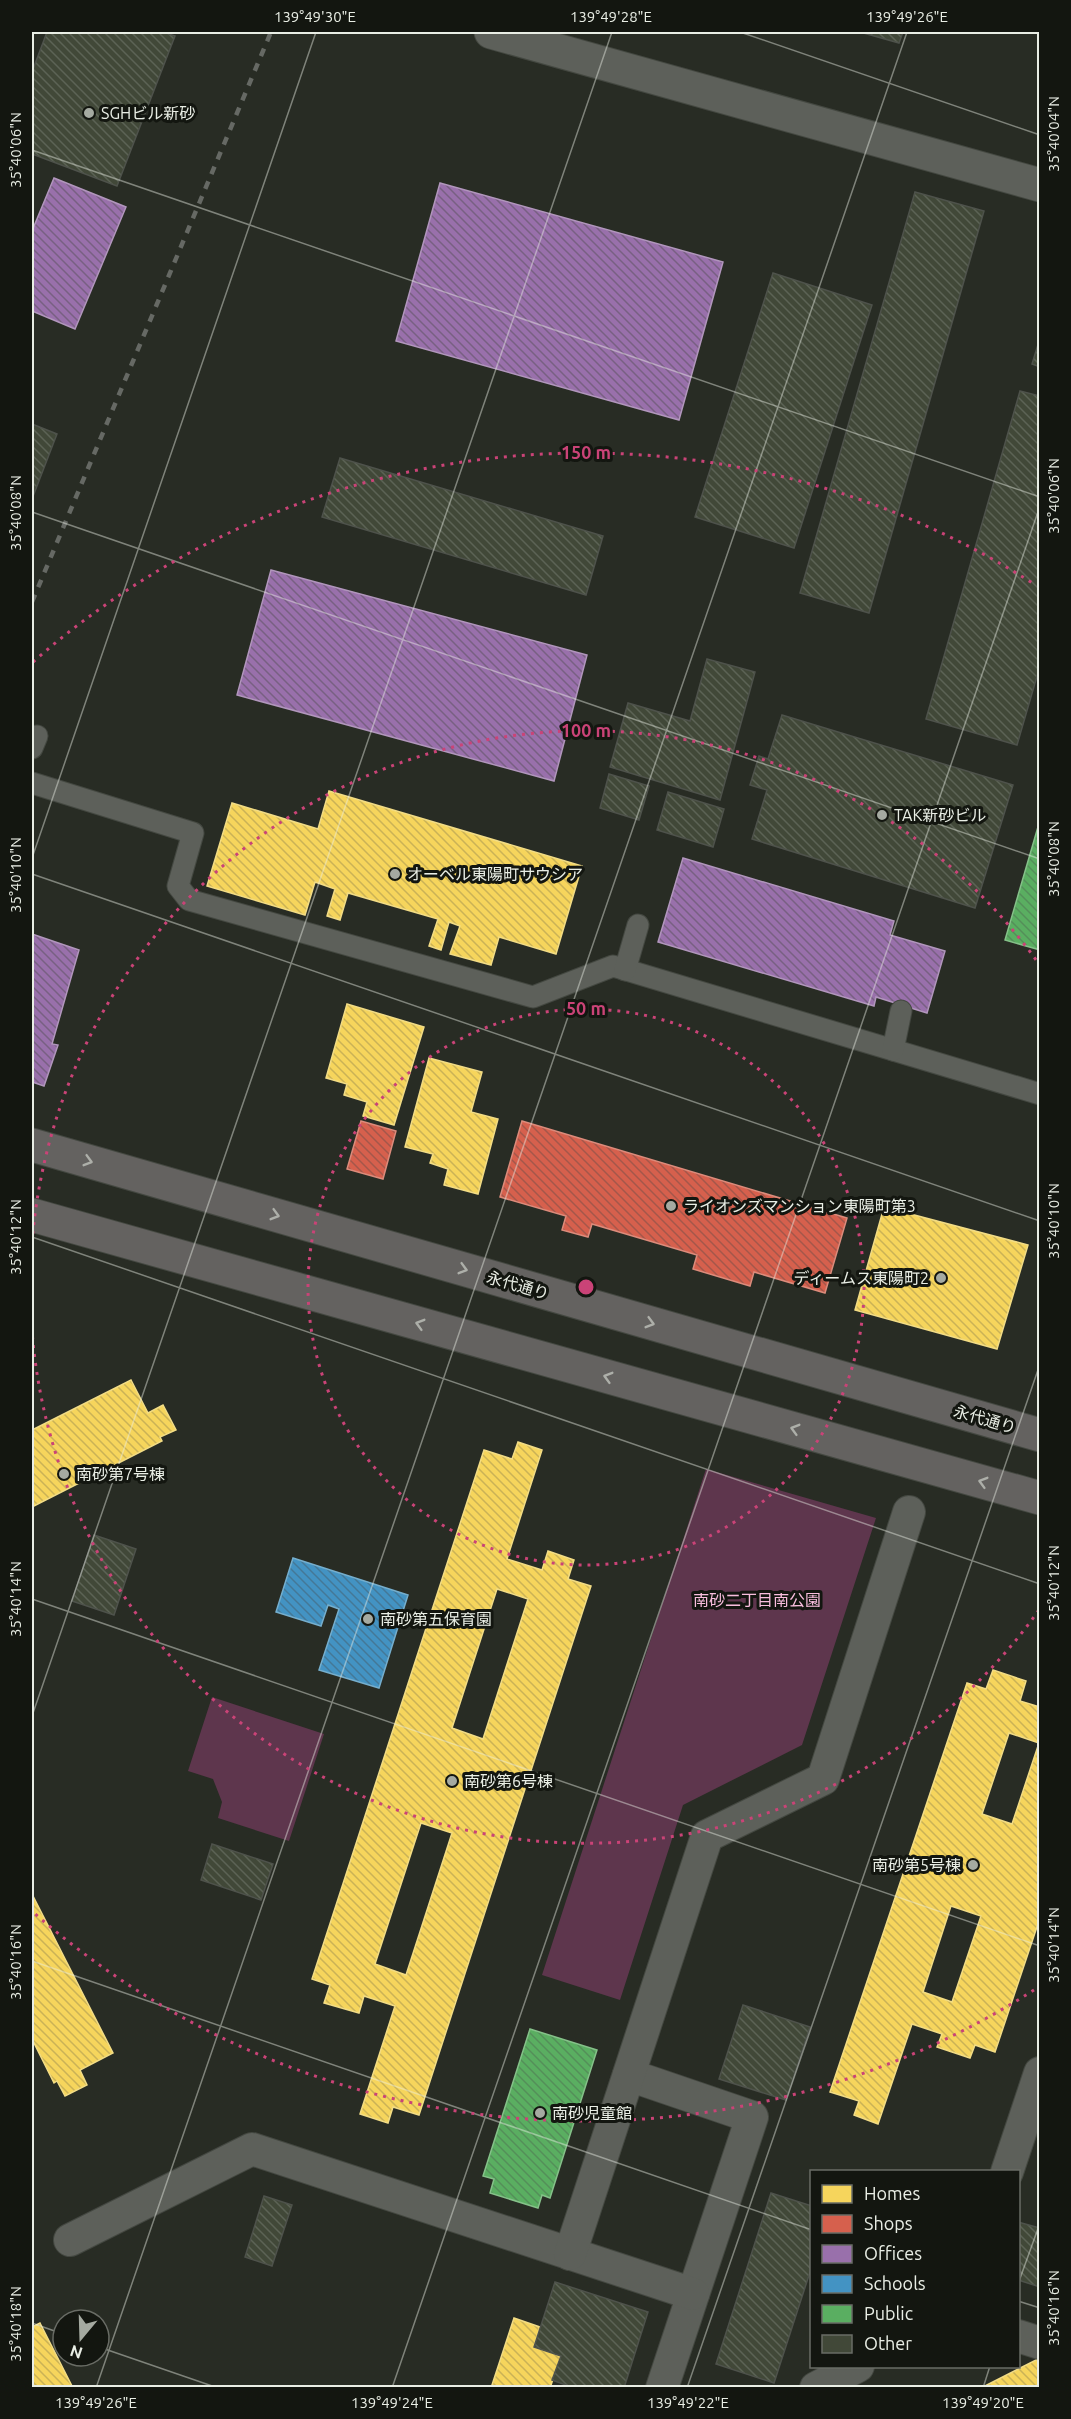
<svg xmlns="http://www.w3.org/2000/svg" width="1071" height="2419" viewBox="0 0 1071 2419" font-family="Ubuntu,'Noto Sans JP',sans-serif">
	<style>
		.park { fill: #5e364d }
		.homes { fill: url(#homes-back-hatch); stroke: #f2dc85; stroke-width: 1.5; fill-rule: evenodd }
		.shops { fill: url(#shops-back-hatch); stroke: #dc8b7b; stroke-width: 1.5 }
		.offices { fill: url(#offices-back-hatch); stroke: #b196bc; stroke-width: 1.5 }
		.schools { fill: url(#schools-back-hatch); stroke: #75aecd; stroke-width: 1.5 }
		.public { fill: url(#public-back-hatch); stroke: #85c189; stroke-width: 1.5 }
		.building { fill: url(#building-back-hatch); stroke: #4e524b; stroke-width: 1.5 }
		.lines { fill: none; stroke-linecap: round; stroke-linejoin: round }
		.service-casing { stroke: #444841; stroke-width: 23 }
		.pedestrian-casing { stroke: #444841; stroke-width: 34 }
		.tertiary-casing { stroke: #444841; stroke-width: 35 }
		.primary-casing { stroke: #444841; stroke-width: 35 }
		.service { stroke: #5d605a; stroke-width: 21 }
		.pedestrian { stroke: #5d605a; stroke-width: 32 }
		.tertiary { stroke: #5d605a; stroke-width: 33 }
		.primary { stroke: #646260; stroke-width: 33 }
		.rail { stroke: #666964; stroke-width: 4.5; stroke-dasharray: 8 8; stroke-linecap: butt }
		.oneway { stroke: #adafa9 }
		.ticks { fill: none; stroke: #e9eee5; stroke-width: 1.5; stroke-opacity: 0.45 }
		.ring { fill: none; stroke: #ca4377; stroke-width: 3; stroke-dasharray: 3 6 }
		.poi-dot { fill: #a5aaa1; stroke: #131610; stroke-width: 2 }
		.labels { text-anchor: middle; stroke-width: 6; stroke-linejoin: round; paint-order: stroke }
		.poi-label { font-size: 16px; fill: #e9eee5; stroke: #131610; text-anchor: start }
		.street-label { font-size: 16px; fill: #e9eee5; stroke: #131610 }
		.park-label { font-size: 16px; fill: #f8bddd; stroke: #131610 }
		.centre { fill: #ca4377; stroke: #131610; stroke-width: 3 }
		.ring-label { font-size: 18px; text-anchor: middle; font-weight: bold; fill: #ca4377; stroke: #131610; stroke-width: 6; stroke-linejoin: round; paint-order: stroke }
		.neatline { fill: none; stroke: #e9eee5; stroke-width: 2 }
		.ticks-label { font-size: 15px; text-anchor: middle; fill: #e9eee5 }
	</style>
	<defs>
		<pattern id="homes-back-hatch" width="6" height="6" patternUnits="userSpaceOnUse" patternTransform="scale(1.5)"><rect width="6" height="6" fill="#f6d55c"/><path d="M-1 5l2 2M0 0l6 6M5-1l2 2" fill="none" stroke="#cab256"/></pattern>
		<pattern id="shops-back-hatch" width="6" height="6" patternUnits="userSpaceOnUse" patternTransform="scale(1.5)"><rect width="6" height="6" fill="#d6604d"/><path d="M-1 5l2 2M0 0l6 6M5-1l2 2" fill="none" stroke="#a4574a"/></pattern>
		<pattern id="offices-back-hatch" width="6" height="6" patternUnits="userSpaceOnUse" patternTransform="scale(1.5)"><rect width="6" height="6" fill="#9970ab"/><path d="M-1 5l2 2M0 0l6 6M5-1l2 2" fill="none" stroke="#786082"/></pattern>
		<pattern id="schools-back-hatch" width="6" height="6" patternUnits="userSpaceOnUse" patternTransform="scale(1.5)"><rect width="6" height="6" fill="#4393c3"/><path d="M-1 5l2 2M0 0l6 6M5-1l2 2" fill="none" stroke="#447897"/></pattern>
		<pattern id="public-back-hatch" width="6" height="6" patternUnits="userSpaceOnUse" patternTransform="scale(1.5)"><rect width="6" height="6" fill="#5aae61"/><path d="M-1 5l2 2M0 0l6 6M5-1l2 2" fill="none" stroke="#548f59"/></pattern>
		<pattern id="building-back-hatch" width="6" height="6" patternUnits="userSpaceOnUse" patternTransform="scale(1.5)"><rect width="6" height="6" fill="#414838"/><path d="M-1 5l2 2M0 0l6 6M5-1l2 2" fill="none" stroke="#5c6355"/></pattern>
	</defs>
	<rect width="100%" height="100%" fill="#282c24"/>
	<!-- park -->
	<g class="park">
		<path d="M706,1469L876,1518L802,1745L683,1805L620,2000L542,1975Z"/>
		<path d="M212,1697L324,1734L289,1841L218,1818L222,1802L213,1779L188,1771Z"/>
	</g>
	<!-- homes -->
	<g class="homes">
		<path d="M329,791L582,866L556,954L499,937L491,965L450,954L460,926L449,922L441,950L429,946L438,919L348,893L340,920L327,916L335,889L315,882L305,915L207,886L232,803L318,829Z"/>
		<path d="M347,1004L424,1027L394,1125L363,1116L367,1102L344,1095L347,1084L326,1078Z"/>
		<path d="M429,1058L482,1072L471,1112L498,1119L478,1194L444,1185L448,1169L430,1163L433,1154L405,1147Z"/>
		<path d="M884,1207L1028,1245L997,1349L855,1310Z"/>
		<path d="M131,1380L148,1413L163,1405L176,1430L160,1437L162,1441L32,1507V1430Z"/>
		<path d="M518,1442L542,1450L507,1559L542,1570L548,1551L574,1560L568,1579L591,1586L419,2115L393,2107L388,2123L360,2114L395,2006L364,1996L359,2013L324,2003L330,1985L312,1979L484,1450L512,1459ZM497,1589L528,1599L483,1739L452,1728ZM421,1823L452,1833L406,1975L375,1964Z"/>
		<path d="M993,1670L1026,1681L1020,1701L1040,1707V1918L995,2052L975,2045L970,2058L937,2047L942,2034L912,2024L878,2124L854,2115L859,2101L830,2092L967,1683L986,1689ZM1009,1733L1039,1743L1012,1824L982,1814ZM951,1906L981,1916L952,2002L923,1992Z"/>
		<path d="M32,1894L113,2053L80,2070L87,2085L65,2096L57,2081L54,2083L32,2039Z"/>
		<path d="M514,2318L540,2327L534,2347L561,2356L550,2388H491Z"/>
		<path d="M40,2323L41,2325L73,2388H32V2327Z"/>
		<path d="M1040,2358V2388H981Z"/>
	</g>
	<!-- shops -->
	<g class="shops">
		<path d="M361,1121L396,1131L383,1179L347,1169Z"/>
		<path d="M522,1121L847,1218L825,1293L754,1272L750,1286L693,1269L697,1255L592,1224L588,1237L562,1230L566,1216L500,1197Z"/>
	</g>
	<!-- offices -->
	<g class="offices">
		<path d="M54,178L126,207L75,329L32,311V231Z"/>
		<path d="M440,183L723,262L679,420L396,341Z"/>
		<path d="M271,570L587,655L554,781L237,695Z"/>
		<path d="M683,858L894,921L890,935L945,951L927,1013L876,997L874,1006L658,942Z"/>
		<path d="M32,934L79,950L52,1044L58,1045L44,1086L32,1082Z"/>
	</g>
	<!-- schools -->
	<path class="schools" d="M293,1558L408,1595L379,1688L319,1670L339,1609L328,1605L321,1626L276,1612Z"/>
	<!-- public -->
	<g class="public">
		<path d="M1040,820V950L1005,940Z"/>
		<path d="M530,2029L597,2050L550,2198L542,2195L538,2208L490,2193L494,2179L483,2176Z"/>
	</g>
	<!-- building -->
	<g class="building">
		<path d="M47,32H163L175,36L117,186L32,154V72Z"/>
		<path d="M860,32H903L899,43Z"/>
		<path d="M915,192L984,211L869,613L800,593Z"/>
		<path d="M773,273L872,305L794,548L695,517Z"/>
		<path d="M1040,338V367L1032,364Z"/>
		<path d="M1020,391L1040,396V666L1017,745L926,719Z"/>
		<path d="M32,424L57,434L32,499Z"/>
		<path d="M340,458L603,536L586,595L322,517Z"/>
		<path d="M707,659L755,672L720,800L610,767L628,703L690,721Z"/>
		<path d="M782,715L1013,785L975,908L752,839L767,790L750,785L759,756L768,759Z"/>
		<path d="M609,774L649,786L639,820L600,808Z"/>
		<path d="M668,792L724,809L713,847L657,830Z"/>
		<path d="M94,1535L136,1549L114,1615L72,1601Z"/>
		<path d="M212,1844L273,1864L261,1900L201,1880Z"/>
		<path d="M743,2005L810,2027L786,2100L719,2079Z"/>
		<path d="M771,2193L812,2206V2266L774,2383L716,2364Z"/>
		<path d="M264,2196L292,2205L272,2266L245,2257Z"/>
		<path d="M1018,2222L1040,2228V2287L1018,2280Z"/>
		<path d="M555,2282L648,2312L624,2388H574L552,2380L561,2356L534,2347Z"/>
	</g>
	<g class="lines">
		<!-- service casing -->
		<g class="service-casing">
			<g id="service">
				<path d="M32,748L37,736"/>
				<path d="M32,783L193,833L178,886L189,900L533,997L613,966L1040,1094"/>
				<path d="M625,970L638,925"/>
				<path d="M893,1050L901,1011"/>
			</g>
		</g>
		<!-- pedestrian casing -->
		<g class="pedestrian-casing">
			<g id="pedestrian">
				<path d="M629,2075L752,2117L662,2388"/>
				<path d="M1007,2172L1040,2073"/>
				<path d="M70,2240L252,2149L693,2294"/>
				<path d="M570,2254L707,1836L823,1779L909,1512"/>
				<path d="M1018,2336L1040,2343"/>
				<path d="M816,2388L858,2366"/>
			</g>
		</g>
		<!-- tertiary casing -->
		<g class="tertiary-casing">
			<path id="tertiary" d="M491,32L1040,185"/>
		</g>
		<!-- primary casing -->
		<g class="primary-casing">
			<g id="primary">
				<path d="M32,1145L1040,1435"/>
				<path d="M32,1215L1040,1498"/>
			</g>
		</g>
		<!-- service -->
		<use href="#service" class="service"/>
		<!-- pedestrian -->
		<use href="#pedestrian" class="pedestrian"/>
		<!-- tertiary -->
		<use href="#tertiary" class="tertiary"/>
		<!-- primary -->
		<use href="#primary" class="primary"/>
		<!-- rail -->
		<path class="rail" d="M32,602L271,32"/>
	</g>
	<!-- one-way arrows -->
	<defs><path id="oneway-chevron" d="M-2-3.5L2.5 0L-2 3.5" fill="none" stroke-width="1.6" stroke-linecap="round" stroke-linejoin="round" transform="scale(1.5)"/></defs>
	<g class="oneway">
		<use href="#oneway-chevron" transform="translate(88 1161) rotate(16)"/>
		<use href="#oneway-chevron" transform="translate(275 1215) rotate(16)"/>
		<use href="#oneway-chevron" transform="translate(463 1269) rotate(16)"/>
		<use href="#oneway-chevron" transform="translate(650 1323) rotate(16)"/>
		<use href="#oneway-chevron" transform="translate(420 1324) rotate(-164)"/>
		<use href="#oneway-chevron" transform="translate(608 1377) rotate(-164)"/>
		<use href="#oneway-chevron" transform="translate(795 1429) rotate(-164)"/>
		<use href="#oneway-chevron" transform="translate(983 1482) rotate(-164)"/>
	</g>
	<!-- ticks -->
	<path class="ticks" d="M740,32L1040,135M32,150L1040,497M32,512L1040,859M32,858L316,32M32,874L1040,1221M32,1237L1040,1584M32,1599L1040,1946M32,1716L612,32M32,1961L812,2230M1018,2284L1040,2223M1018,2301L1040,2308M32,2323L63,2334M99,2347L218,2388M96,2388L907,32M392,2388L1040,506M687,2388L1040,1364M983,2388L990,2366"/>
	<!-- distance rings -->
	<g class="ring">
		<circle cx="586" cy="1287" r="278"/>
		<path d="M1039 1610A556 556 0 0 1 32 1331M32 1243A556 556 0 0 1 1039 964"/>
		<path d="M1034 1990A834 834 0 0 1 33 1912M33 662A834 834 0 0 1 1034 584"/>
	</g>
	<!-- markers -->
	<g class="poi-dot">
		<circle cx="89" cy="113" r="6"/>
		<circle cx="882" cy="815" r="6"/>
		<circle cx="395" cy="874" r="6"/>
		<circle cx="671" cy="1206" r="6"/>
		<circle cx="941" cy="1278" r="6"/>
		<circle cx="64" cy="1474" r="6"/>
		<circle cx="368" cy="1619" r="6"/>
		<circle cx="452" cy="1781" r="6"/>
		<circle cx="973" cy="1865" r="6"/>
		<circle cx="540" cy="2113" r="6"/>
	</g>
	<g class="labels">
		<!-- poi labels -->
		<g class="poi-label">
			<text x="101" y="119">SGHビル新砂</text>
			<text x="894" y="821">TAK新砂ビル</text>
			<text x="407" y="880">オーベル東陽町サウシア</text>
			<text x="683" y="1212">ライオンズマンション東陽町第3</text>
			<text x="929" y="1284" text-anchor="end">ディームス東陽町2</text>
			<text x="76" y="1480">南砂第7号棟</text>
			<text x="380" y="1625">南砂第五保育園</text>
			<text x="464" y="1787">南砂第6号棟</text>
			<text x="961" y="1871" text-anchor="end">南砂第5号棟</text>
			<text x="552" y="2119">南砂児童館</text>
		</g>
		<!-- street labels -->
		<g class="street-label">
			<text transform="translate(518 1285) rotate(16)" y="6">永代通り</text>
			<text transform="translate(985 1419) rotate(16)" y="6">永代通り</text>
		</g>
		<!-- park labels -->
		<g class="park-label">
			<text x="757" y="1606">南砂二丁目南公園</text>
		</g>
	</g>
	<circle cx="586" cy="1287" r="9" class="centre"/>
	<g class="ring-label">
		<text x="586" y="459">150 m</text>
		<text x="586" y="737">100 m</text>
		<text x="586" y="1015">50 m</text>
	</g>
	<!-- border -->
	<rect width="1071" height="2419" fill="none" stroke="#131610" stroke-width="66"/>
	<!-- legend -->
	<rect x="810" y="2170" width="210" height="198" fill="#131610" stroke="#696c65" stroke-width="1.5"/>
	<rect x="822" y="2185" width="30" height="18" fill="#f6d55c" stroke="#696c65" stroke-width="1.5"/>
	<text x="864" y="2200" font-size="18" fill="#e9eee5">Homes</text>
	<rect x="822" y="2215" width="30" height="18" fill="#d6604d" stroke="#696c65" stroke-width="1.5"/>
	<text x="864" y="2230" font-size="18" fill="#e9eee5">Shops</text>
	<rect x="822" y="2245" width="30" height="18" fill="#9970ab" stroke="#696c65" stroke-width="1.5"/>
	<text x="864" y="2260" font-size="18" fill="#e9eee5">Offices</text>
	<rect x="822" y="2275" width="30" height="18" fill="#4393c3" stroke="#696c65" stroke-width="1.5"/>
	<text x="864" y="2290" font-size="18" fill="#e9eee5">Schools</text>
	<rect x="822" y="2305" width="30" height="18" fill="#5aae61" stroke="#696c65" stroke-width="1.5"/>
	<text x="864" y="2320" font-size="18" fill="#e9eee5">Public</text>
	<rect x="822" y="2335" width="30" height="18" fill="#414838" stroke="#696c65" stroke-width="1.5"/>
	<text x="864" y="2350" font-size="18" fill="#e9eee5">Other</text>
	<!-- north arrow -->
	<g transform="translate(81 2338) rotate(199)"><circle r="28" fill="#131610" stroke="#696c65" stroke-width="1.5"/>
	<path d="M0-4.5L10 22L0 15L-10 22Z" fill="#a5aaa1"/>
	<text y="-9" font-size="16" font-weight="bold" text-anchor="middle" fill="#e9eee5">N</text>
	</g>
	<rect x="33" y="33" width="1005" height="2353" class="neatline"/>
	<g class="ticks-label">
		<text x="315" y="22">139°49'30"E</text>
		<text x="611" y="22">139°49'28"E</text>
		<text x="907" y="22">139°49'26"E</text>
		<text transform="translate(1054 134) rotate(-90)" y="5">35°40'04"N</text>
		<text transform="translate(16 150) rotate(-90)" y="5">35°40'06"N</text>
		<text transform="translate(1054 496) rotate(-90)" y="5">35°40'06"N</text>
		<text transform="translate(16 513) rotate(-90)" y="5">35°40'08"N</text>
		<text transform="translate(1054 859) rotate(-90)" y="5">35°40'08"N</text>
		<text transform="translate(16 875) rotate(-90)" y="5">35°40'10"N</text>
		<text transform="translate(1054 1221) rotate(-90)" y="5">35°40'10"N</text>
		<text transform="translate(16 1237) rotate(-90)" y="5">35°40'12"N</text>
		<text transform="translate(1054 1583) rotate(-90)" y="5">35°40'12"N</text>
		<text transform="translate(16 1599) rotate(-90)" y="5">35°40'14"N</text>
		<text transform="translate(1054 1945) rotate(-90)" y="5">35°40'14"N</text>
		<text transform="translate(16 1962) rotate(-90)" y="5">35°40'16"N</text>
		<text transform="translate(1054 2308) rotate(-90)" y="5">35°40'16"N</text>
		<text transform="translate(16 2324) rotate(-90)" y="5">35°40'18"N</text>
		<text x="96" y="2408">139°49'26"E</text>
		<text x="392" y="2408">139°49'24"E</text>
		<text x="688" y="2408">139°49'22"E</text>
		<text x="983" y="2408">139°49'20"E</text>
	</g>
</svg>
